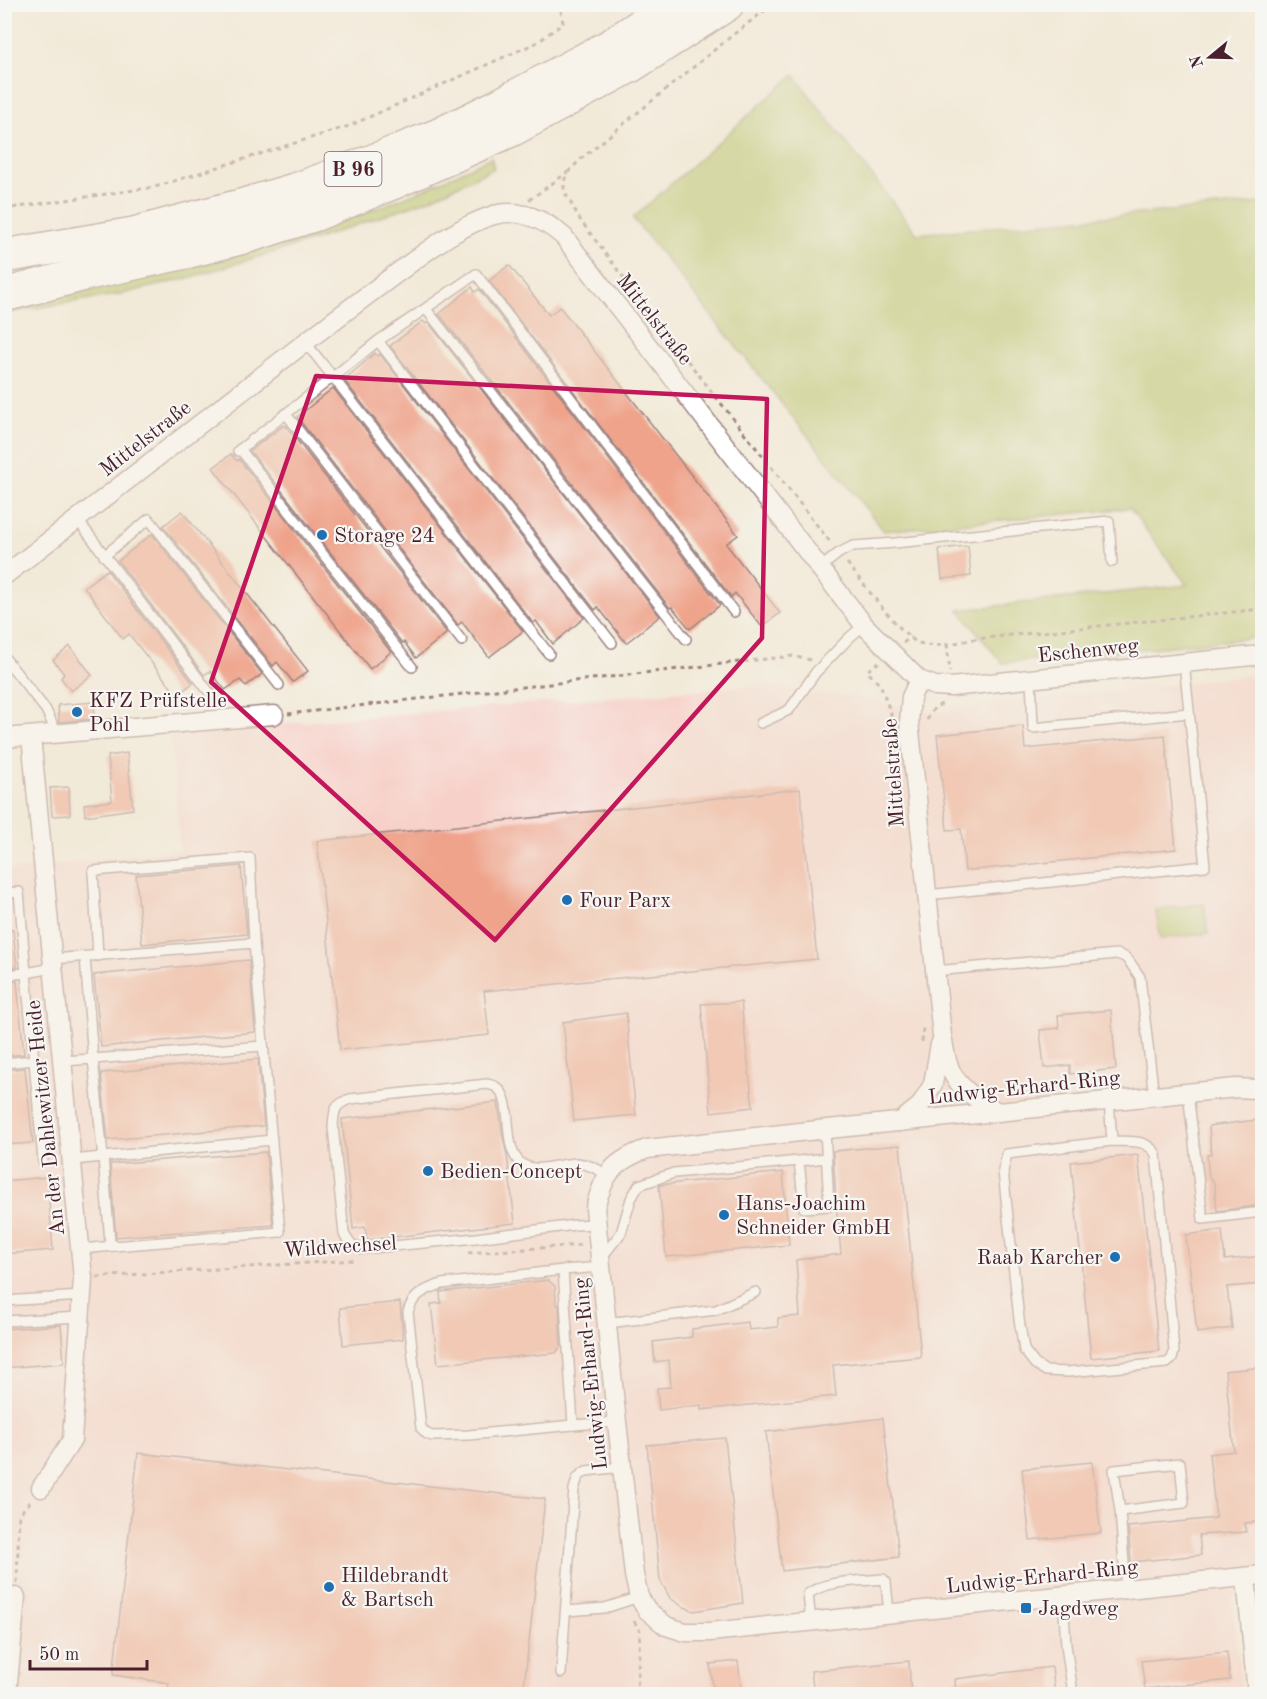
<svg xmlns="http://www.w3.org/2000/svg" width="1267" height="1699" viewBox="0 0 1267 1699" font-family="'Old Standard TT',serif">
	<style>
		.built { fill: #f7d1c9 }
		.green { fill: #b4c568; stroke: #7f724a; stroke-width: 1.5 }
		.building { fill: #efa38a }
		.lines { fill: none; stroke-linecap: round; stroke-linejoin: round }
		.lane-casing { stroke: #9e8482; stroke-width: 12 }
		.street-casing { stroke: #9e8482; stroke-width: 21 }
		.highway-casing { stroke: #9e8482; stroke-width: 36 }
		.path { stroke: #9e8482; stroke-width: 3; stroke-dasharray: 4.5 4.5; stroke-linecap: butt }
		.lane { stroke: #fff; stroke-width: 9 }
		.street { stroke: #fff; stroke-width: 18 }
		.highway { stroke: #fff; stroke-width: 33 }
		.marked { fill: none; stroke: #c2185b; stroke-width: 4.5; stroke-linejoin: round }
		.poi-dot { fill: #1f6fb2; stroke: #f6f6f2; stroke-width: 2 }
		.labels { text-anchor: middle; stroke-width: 4.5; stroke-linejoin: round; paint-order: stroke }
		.shield { fill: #f6f6f2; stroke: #7e6067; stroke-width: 1.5 }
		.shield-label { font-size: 20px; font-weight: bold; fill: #4a1f2b }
		.street-label { font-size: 21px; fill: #4a1f2b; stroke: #f6f6f2 }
		.poi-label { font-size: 21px; fill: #4a1f2b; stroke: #f6f6f2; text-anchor: start }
	</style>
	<rect width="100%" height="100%" fill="#f6f6f2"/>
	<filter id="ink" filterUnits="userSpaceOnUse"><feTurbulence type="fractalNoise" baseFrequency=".0167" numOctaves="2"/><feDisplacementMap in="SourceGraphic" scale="12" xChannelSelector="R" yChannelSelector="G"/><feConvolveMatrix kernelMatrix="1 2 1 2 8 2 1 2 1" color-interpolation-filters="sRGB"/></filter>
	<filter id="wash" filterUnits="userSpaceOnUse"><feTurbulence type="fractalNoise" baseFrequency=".008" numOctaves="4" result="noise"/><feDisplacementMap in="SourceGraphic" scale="24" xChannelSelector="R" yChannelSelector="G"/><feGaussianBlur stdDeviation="1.35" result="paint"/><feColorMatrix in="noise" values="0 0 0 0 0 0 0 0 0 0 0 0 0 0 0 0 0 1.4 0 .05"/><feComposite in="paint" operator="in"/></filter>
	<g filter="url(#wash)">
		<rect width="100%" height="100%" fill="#f2ead8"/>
		<!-- built -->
		<path class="built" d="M1262,674V1594L1232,1598L1243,1694H5L9,1604H4V871L180,850L170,733L758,685L856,697L927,712Z"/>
		<!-- green -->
		<g class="green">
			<path d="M794,75L917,234L1260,203L1262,206V637L1002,663L959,610L1187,585L1130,508L884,531L633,218Z"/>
			<path d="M491,157L494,168L430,199L317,239L192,277L122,294L5,313L4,302L110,285L195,267L315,230L385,205L429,187Z"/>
			<path d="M1204,904L1208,933L1160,939L1156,910Z"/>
		</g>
		<g id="blocks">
			<!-- building -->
			<g class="building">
				<path d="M509,265L549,315L560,307L738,535L726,544L780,613L762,627L735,593L731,597L489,281Z"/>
				<path d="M472,287L475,292L479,289L720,605L690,629L672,607L670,608L439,314Z"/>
				<path d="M423,321L426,324L428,322L660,616L626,643L598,607L595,610L390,346Z"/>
				<path d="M375,353L377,356L380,354L584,618L553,644L536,621L533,623L344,380Z"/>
				<path d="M333,388L523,631L489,657L462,622L458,625L297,417Z"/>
				<path d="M284,425L285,427L286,426L447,633L416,658L404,642L402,643L250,451Z"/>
				<path d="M231,454L237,461L239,459L391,652L370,669L213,468Z"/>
				<path d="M182,511L308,671L293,682L277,662L273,666L163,526Z"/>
				<path d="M152,534L262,674L246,686L240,680L225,690L210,671L204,675L118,561Z"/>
				<path d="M968,546L971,576L942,579L939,549Z"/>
				<path d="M107,570L193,683L177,695L129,634L123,639L84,587Z"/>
				<path d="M70,646L92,675L71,691L61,678L64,674L53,660Z"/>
				<path d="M94,702L95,719L59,722L58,705Z"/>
				<path d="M1023,726L1025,749L1165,735L1176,849L965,871L961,829L947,830L937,735Z"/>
				<path d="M127,753L133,809L85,816L84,804L112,801L108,756Z"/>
				<path d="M69,787L70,815L52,816L50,788Z"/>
				<path d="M800,789L817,959L484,991L489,1035L340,1050L317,841Z"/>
				<path d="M241,866L247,934L142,944L136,875Z"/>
				<path d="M4,930H13L17,967L4,968Z"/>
				<path d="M249,960L255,1032L101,1047L94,975Z"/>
				<path d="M17,981L24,1054L4,1056V982Z"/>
				<path d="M741,1002L753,1107L711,1112L701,1004Z"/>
				<path d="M1111,1010L1116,1069L1070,1074V1065L1044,1068L1040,1030L1059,1028L1058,1015Z"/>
				<path d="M626,1013L636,1115L574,1121L563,1022Z"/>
				<path d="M258,1059L264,1126L108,1140L101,1073Z"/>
				<path d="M25,1068L33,1143L4,1145V1070Z"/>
				<path d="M498,1102L503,1137L507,1155L515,1223L367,1240L365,1227L353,1229L342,1119Z"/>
				<path d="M1257,1120L1263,1124V1205L1217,1211L1214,1182L1209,1178L1207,1155L1211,1154L1209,1126Z"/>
				<path d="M900,1145L921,1357L833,1365L836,1396L701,1410V1405L659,1410L657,1388L671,1387L669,1360L655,1362L653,1342L692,1337V1329L748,1322L749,1330L778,1327V1318L800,1316L796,1260L841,1254L836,1203L833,1151Z"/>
				<path d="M266,1152L273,1225L116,1237L110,1164Z"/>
				<path d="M1138,1155L1159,1351L1091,1358L1071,1162Z"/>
				<path d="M783,1172L789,1245L666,1257L659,1185Z"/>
				<path d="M47,1177L53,1250L4,1254V1181Z"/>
				<path d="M1222,1230L1225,1260L1263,1256V1284L1227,1287L1232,1328L1197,1333L1186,1235Z"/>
				<path d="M548,1280L555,1286L556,1303L559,1306L561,1346L556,1353L438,1364L431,1304L441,1303L440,1292Z"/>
				<path d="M400,1302L403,1339L343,1345L340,1308Z"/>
				<path d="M61,1325L64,1363L4,1368V1329Z"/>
				<path d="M1263,1367V1521L1245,1523L1246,1532L1199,1535L1201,1555L1131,1562L1128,1527L1216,1518L1209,1454L1234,1451L1225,1371Z"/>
				<path d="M883,1418L899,1557L782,1571L766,1432Z"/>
				<path d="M725,1438L743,1603L694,1611L682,1606L670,1598L660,1580L647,1445Z"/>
				<path d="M138,1453L545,1499L523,1695H167L169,1683L113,1675Z"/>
				<path d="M1092,1462L1101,1533L1030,1540L1022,1469Z"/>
				<path d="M1227,1652L1230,1680L1145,1689L1141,1661Z"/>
				<path d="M738,1661L742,1695H714L710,1664Z"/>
				<path d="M909,1661L911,1695H814L811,1671Z"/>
				<path d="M1052,1667L1055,1695H956L955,1679Z"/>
			</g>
		</g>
	</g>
	<g filter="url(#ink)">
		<use href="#blocks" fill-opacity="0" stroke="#9e8482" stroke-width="1.5"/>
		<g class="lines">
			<!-- lane casing -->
			<g class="lane-casing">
				<g id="lane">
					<path d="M1262,40V41"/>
					<path d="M426,309L686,639"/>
					<path d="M378,341L612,643"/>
					<path d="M286,414L462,641"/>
					<path d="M240,449L412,667"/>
					<path d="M238,451L333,377L305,342"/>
					<path d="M77,519L212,696"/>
					<path d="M104,556L149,519L279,685"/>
					<path d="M820,568L839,553L853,546L895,543L1109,521L1112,562"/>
					<path d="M549,654L333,377L378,341L476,274L734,612"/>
					<path d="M4,657L46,710L57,734"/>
					<path d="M1031,678L1033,728L1189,713"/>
					<path d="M761,723L789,710L816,672L850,637L864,625"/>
					<path d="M4,893L19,892L26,973L53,968"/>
					<path d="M927,895L1205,866L1184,662"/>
					<path d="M98,956L93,871L250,858L254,943"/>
					<path d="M85,957L93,1059L263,1046"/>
					<path d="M52,959L254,943L280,1232L114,1246L110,1242L103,1157L72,1160"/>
					<path d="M935,971L1117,954L1125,957L1129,961L1140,977L1154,1097"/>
					<path d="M4,975L26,973L43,1161"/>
					<path d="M62,1061L93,1059L103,1157L272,1140"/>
					<path d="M4,1063L34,1060"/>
					<path d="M1188,1093L1203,1219L1262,1212"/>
					<path d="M1109,1101L1112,1141L1007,1154L1003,1171L1019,1319L1024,1350L1035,1364L1046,1371L1068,1372L1167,1363L1172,1359L1174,1351L1156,1154C1146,1138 1129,1142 1112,1141"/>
					<path d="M825,1130L829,1206L804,1208L799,1161L826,1158"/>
					<path d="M596,1224L575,1225L476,1238L361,1249L351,1245L344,1234L333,1127C334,1110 334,1105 350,1099L487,1084C490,1085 494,1085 496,1087C516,1099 500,1149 522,1164C536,1174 561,1163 577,1163C589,1164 598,1169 607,1175"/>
					<path d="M81,1249L114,1246"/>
					<path d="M602,1257L621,1233L631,1199L639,1185L674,1173L799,1161"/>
					<path d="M601,1267L563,1270L573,1425L617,1422"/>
					<path d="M563,1270L442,1284C426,1289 413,1294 408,1312L421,1428L427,1434L432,1436L469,1435L573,1425"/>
					<path d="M4,1301L82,1296"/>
					<path d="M4,1321L81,1317"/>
					<path d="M607,1323L716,1310L756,1292"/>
					<path d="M1120,1511L1114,1470L1180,1463L1184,1503L1120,1511L1126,1590"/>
					<path d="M1063,1596L1066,1645L1073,1694"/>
					<path d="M566,1611L605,1608L639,1597"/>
					<path d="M811,1622L808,1594C829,1579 858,1582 883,1579L886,1582L889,1614"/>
					<path d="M561,1673L574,1489L578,1477L586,1471L622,1467"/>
				</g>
			</g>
			<!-- street casing -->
			<g class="street-casing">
				<g id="street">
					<path d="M4,576C104,498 203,422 303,344C334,320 365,297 397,273C427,251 458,226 494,215C520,208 545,220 564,237L864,625L919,680L935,686L951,687L1262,655"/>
					<path d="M919,680L911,697L909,722L942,1036C944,1045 945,1055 948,1064C956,1088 978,1100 998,1112"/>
					<path d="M31,736L83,1278L72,1440L41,1488"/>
					<path d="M4,738L274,715"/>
					<path d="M1262,1092L1255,1089L1236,1088L818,1130L647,1149C613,1161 604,1174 595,1208L614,1395L634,1575L639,1597L647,1610L666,1626L685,1632H710L1262,1575"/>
					<path d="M900,1122L920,1106L933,1084L940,1044"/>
					<path d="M1246,1578L1257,1694"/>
					<path d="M7,1694L16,1597"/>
				</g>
			</g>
			<!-- highway casing -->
			<g class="highway-casing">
				<g id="highway">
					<path d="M4,256L134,234L179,222L241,206L301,188L381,158L439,135L496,107L612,45L673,4"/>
					<path d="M4,295L88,273L185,252L251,235L316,214L399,180L513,129L630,66L727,4"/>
				</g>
			</g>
			<!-- path -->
			<g class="path">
				<path d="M773,4L734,34L582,158L569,171L564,181V191L581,221L657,322L831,543"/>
				<path d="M529,200L568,172"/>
				<path d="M4,209L155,187L349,126L538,42L563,23L560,4"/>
				<path d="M847,563C860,579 902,637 919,643C937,649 957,642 975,639L1262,609"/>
				<path d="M903,643L911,637"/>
				<path d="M947,644L950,672"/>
				<path d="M879,662L867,671L881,686L892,717"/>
				<path d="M288,714L792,656L811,660"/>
				<path d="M927,720L934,708L942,704"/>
				<path d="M922,1042L923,1028"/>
				<path d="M468,1253L582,1245"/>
				<path d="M97,1277L354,1260"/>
				<path d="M17,1583L19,1514L31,1501"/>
				<path d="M634,1621L640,1631"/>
				<path d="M637,1694L640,1630"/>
			</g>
			<!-- lane -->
			<use href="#lane" class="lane"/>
			<!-- street -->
			<use href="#street" class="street"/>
			<!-- highway -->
			<use href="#highway" class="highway"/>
		</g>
	</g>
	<!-- marked area -->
	<path d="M0 0H1267V1699H0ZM316,376L767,399L762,638L495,940L211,682Z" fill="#f2ead8" fill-opacity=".55" fill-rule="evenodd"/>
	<path class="marked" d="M316,376L767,399L762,638L495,940L211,682Z"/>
	<!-- markers -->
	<g class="poi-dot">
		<circle cx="322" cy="535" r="6"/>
		<circle cx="77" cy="712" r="6"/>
		<circle cx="567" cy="900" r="6"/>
		<circle cx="428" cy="1171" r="6"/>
		<circle cx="724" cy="1215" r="6"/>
		<circle cx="1115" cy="1257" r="6"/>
		<circle cx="329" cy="1587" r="6"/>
		<rect x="1020" y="1602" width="12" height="12" rx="3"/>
	</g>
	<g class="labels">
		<!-- shield labels -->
		<rect class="shield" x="324.5" y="152" width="57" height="34" rx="4.5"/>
		<g class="shield-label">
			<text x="353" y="176">B 96</text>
		</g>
		<!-- street labels -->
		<g class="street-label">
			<text transform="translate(655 319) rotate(52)" y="7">Mittelstraße</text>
			<text transform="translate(145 438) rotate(-38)" y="7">Mittelstraße</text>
			<text transform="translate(1088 650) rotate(-6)" y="7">Eschenweg</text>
			<text transform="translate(893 773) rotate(-94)" y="7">Mittelstraße</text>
			<text transform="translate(1024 1087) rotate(-6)" y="7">Ludwig-Erhard-Ring</text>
			<text transform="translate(45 1118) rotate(-96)" y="7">An der Dahlewitzer Heide</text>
			<text transform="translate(340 1246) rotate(-4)" y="7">Wildwechsel</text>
			<text transform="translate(590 1374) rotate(-96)" y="7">Ludwig-Erhard-Ring</text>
			<text transform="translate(1042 1576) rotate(-6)" y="7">Ludwig-Erhard-Ring</text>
		</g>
		<!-- poi labels -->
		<g class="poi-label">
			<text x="334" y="542">Storage 24</text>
			<text x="89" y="707">KFZ Prüfstelle<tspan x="89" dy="24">Pohl</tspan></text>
			<text x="579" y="907">Four Parx</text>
			<text x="440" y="1178">Bedien-Concept</text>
			<text x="736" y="1210">Hans-Joachim<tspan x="736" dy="24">Schneider GmbH</tspan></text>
			<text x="1103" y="1264" text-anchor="end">Raab Karcher</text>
			<text x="341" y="1582">Hildebrandt<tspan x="341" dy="24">&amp; Bartsch</tspan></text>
			<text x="1038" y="1615">Jagdweg</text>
		</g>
	</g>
	<!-- margin -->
	<rect width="1267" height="1699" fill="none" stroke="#f6f6f2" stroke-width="24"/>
	<!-- north arrow -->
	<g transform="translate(1210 57) rotate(251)" stroke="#f6f6f2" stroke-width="4.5" paint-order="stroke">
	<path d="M0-4.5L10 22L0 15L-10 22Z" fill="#4a1f2b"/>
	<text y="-9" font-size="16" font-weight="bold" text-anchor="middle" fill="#4a1f2b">N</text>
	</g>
	<!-- scale -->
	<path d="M30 1660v9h117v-9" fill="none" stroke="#4a1f2b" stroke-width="3"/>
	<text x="39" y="1660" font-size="18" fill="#4a1f2b" stroke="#f6f6f2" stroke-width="4.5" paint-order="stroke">50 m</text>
</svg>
